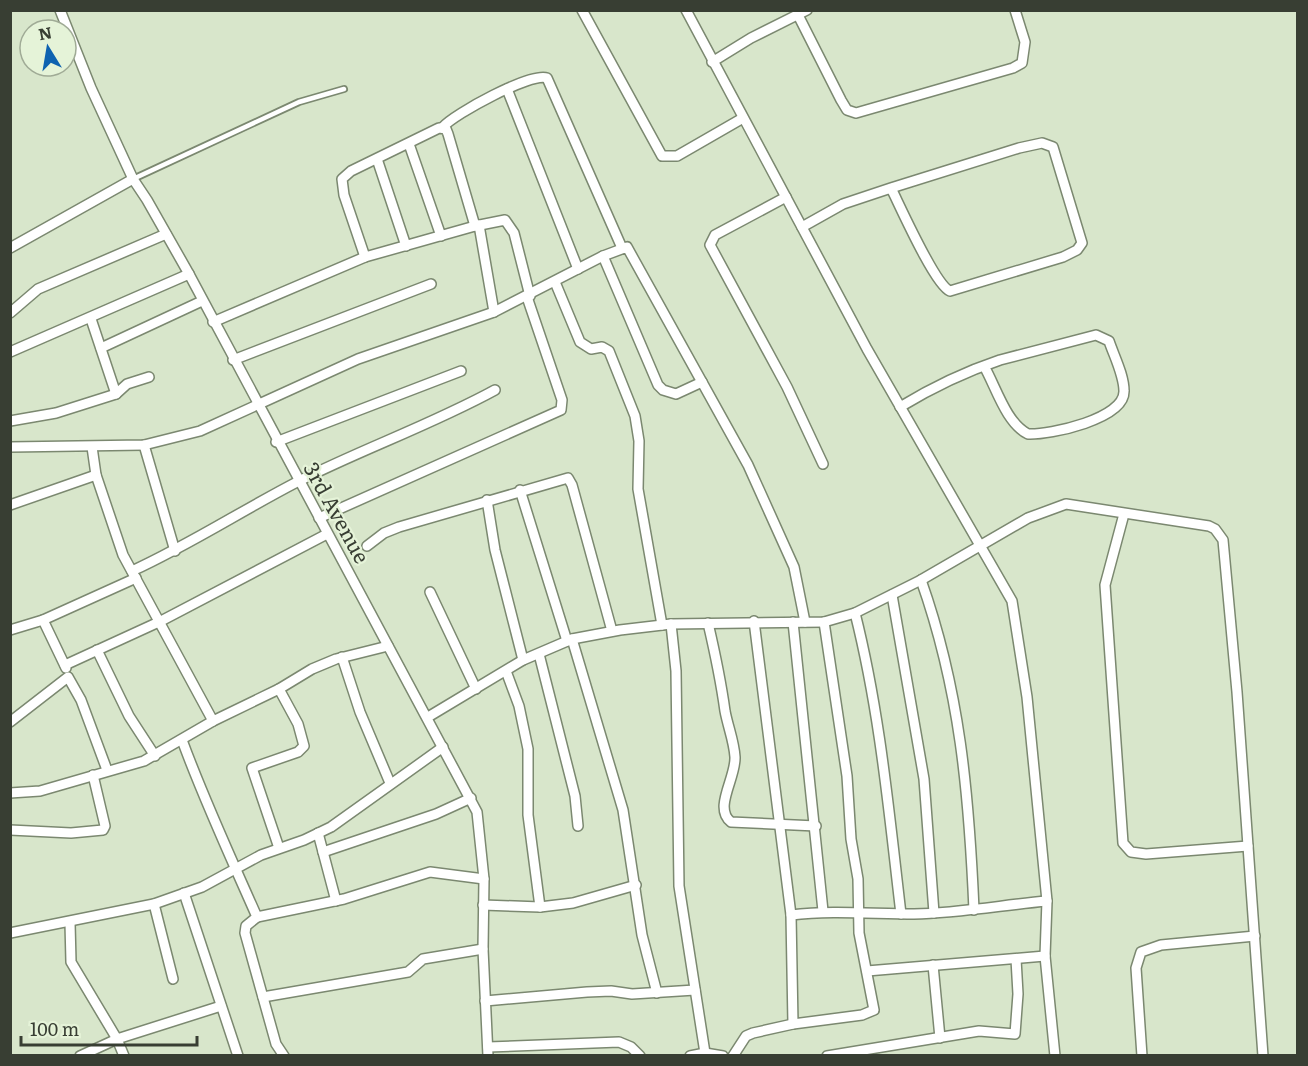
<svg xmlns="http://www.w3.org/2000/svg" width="1308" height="1066" viewBox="0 0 1308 1066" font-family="Literata,serif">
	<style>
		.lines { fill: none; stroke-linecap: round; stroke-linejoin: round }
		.service-casing { stroke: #7b8870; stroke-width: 8 }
		.minor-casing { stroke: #7b8870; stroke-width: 12 }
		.service { stroke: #fff; stroke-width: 4.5 }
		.minor { stroke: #fff; stroke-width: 9 }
		.labels { text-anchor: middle; stroke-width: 4.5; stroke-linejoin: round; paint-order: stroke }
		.street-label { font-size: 21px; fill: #383e33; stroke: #e5f3d8 }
	</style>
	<rect width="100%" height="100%" fill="#d8e6cb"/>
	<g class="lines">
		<!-- service casing -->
		<g class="service-casing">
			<path id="service" d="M133,179L299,102L344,89"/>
		</g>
		<!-- minor casing -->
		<g class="minor-casing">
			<g id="minor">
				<path d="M60,10L91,88L133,179L147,200L189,274L477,812L484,879L483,949L488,1056"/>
				<path d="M582,10L662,156H677L743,118"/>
				<path d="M686,10L867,349L1012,601L1027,697L1047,901L1045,956L1055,1056"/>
				<path d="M798,15L841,100L847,110L856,113L1013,68L1022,63L1025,42L1015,10"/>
				<path d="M712,62L751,38L807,10"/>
				<path d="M507,89L578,269"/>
				<path d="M443,127C454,114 531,72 547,78L622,248"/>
				<path d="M409,144L441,236"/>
				<path d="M377,159L406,246"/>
				<path d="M786,197L715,235L710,245L787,387L823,464"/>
				<path d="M479,225L494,312"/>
				<path d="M802,227L843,204L891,188L1019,148L1042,143L1053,147L1082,243L1077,250L1063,257L950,291C935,285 900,206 891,188"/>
				<path d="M10,248L133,179"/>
				<path d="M603,256L658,385L663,390L676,394L702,382"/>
				<path d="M365,257L344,195L342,179L351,171L439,128L446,129L448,134L475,226"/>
				<path d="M555,282L580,342L591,349L602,347L609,351L635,416L639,441L638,489L662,625"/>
				<path d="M10,313L38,289L166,234"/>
				<path d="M91,319L116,394"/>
				<path d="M213,322L365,257L475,226L505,220L514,233L530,296"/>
				<path d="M101,348L202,301"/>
				<path d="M10,352L189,274"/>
				<path d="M233,360L431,284"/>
				<path d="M900,407C933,387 964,372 1000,360L1096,335L1109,341C1114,356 1124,375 1124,391C1125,419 1050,435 1028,434C1006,423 996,387 984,366"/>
				<path d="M10,421L56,413L116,394L127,384L149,377"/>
				<path d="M276,442L461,371"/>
				<path d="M144,445L175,551"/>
				<path d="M10,447L144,445L200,431L358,359L494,312L603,256L627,247L748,465L794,567L805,622"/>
				<path d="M92,447L96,475L123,555L213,721"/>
				<path d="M520,490L567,641"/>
				<path d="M487,500L495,550L523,660"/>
				<path d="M10,505L96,475"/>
				<path d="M1124,514L1105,585L1123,843L1131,852L1146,854L1248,846"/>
				<path d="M319,518L561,410L562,400L527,297"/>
				<path d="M367,546L384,533L399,527L568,478L572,485L612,631"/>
				<path d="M132,571C189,545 241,511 297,482C362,449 431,425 495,390"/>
				<path d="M921,580C960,690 969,794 974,910"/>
				<path d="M430,592L476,689"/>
				<path d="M892,595L924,779L934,913"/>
				<path d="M855,613C880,712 889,813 901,914"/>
				<path d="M43,620L136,578"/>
				<path d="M754,621L791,915L793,1024"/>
				<path d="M793,622L823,911"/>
				<path d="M708,623C715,653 721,682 725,711C728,727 734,741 735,757C736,778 713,808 731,822L816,826"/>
				<path d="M671,624L676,671L679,886L705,1053"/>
				<path d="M10,630L43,620L66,668"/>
				<path d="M572,639L623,810L642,935L657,993"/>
				<path d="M97,650L129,716L155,756"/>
				<path d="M539,654L575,796L578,826"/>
				<path d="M342,657L360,712L390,783"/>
				<path d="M65,665L161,621L327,534"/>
				<path d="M506,671L519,706L528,749V815L540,907"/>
				<path d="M428,717L523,660L572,639L620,630L671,624L824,622L855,613L921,580L1028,518L1066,504L1209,526L1215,529L1223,540L1237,692L1263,1056"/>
				<path d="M10,722L68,677L81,700L107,770"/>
				<path d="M182,740C204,800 231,858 257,917L246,926L245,933L276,1044L284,1056"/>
				<path d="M10,793L40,791L144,761L213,721L279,689L312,669L336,659L388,646"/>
				<path d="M10,830L71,833L103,830L105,826L93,775"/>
				<path d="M318,833L336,901"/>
				<path d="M279,848L252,768L298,752L304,746L298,724L279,689"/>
				<path d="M323,852L436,814L471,798"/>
				<path d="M184,893L238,1056"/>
				<path d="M154,904L173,979"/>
				<path d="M483,905L540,907L573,903L636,885"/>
				<path d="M791,915C832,910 873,914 914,914C959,913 1003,905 1047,901"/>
				<path d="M257,917L344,899L430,872L484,879"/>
				<path d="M70,923L71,962L117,1039L124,1056"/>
				<path d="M10,933L154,904L202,887L261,855L304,840L331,827L443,747"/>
				<path d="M933,965L940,1038"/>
				<path d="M867,971L1045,956"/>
				<path d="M263,997L408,972L423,959L483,949"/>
				<path d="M485,1001L587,992L611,991L632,994L695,990"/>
				<path d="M488,1047L619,1042L631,1047L640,1056"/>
				<path d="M80,1056L117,1039L221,1006"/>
				<path d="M690,1056L705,1053L723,1056"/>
				<path d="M733,1056L746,1036L753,1033L793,1024L862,1015L874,1010L859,933L858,879L851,839L847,776L824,622"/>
				<path d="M827,1056L979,1031L1015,1034L1018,994L1016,959"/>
				<path d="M1142,1056L1136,968L1141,952L1161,945L1255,936"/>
			</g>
		</g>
		<!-- service -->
		<use href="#service" class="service"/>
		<!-- minor -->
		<use href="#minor" class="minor"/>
	</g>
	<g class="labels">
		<!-- street labels -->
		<g class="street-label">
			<text transform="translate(336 513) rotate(61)" y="7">3rd Avenue</text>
		</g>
	</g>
	<!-- border -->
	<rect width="1308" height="1066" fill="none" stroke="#383e33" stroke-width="24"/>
	<!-- north arrow -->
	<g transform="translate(48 48) rotate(349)"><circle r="28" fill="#e5f3d8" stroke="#a0ab96" stroke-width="1.5"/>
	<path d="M0-4.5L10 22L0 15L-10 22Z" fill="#0e62b0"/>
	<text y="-9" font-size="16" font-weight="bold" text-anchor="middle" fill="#383e33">N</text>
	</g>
	<!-- scale -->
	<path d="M21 1036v9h176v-9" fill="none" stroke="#383e33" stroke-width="3"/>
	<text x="30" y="1036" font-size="18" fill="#383e33" stroke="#e5f3d8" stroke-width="4.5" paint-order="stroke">100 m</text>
</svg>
